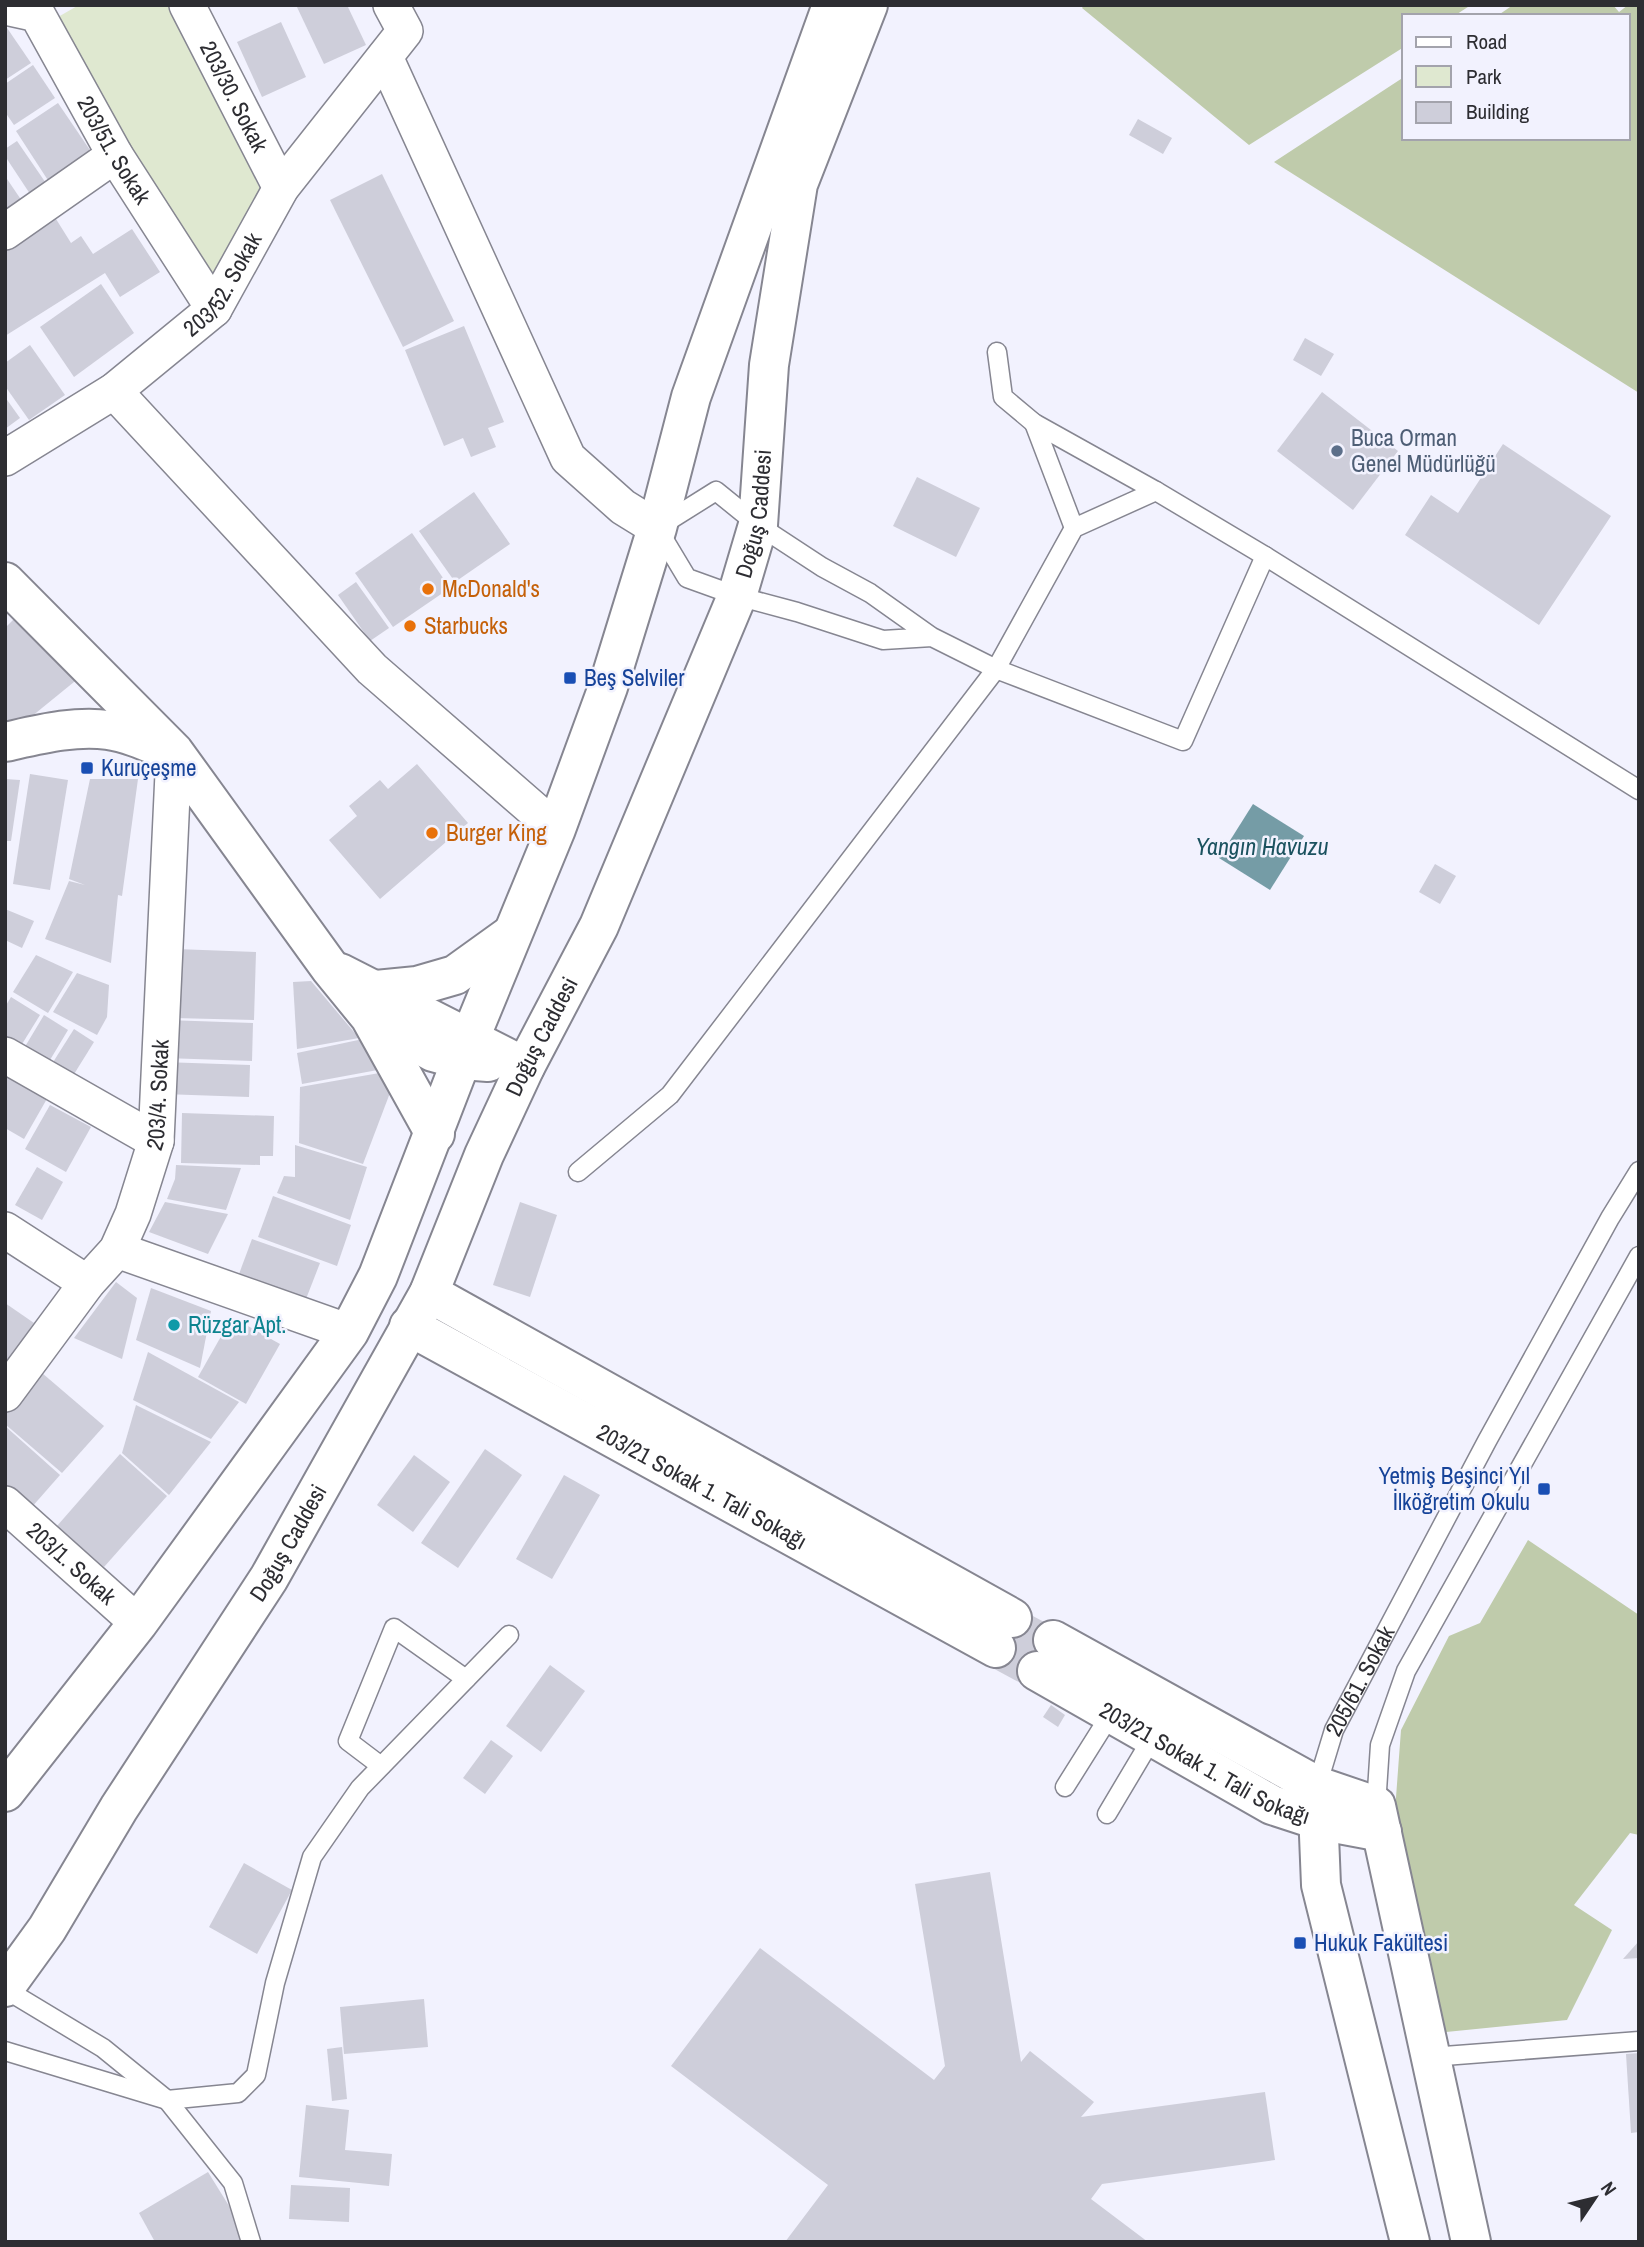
<svg xmlns="http://www.w3.org/2000/svg" width="1644" height="2247" viewBox="0 0 1644 2247" font-family="'Archivo Narrow',sans-serif">
	<style>
		.green { fill: #dfe8d0 }
		.forest { fill: #bfcbab }
		.water { fill: #759ca6 }
		.building { fill: #ceceda }
		.lines { fill: none; stroke-linecap: round; stroke-linejoin: round }
		.service-casing { stroke: #868691; stroke-width: 21 }
		.minor-casing { stroke: #868691; stroke-width: 38 }
		.secondary-casing { stroke: #868691; stroke-width: 42 }
		.primary-casing { stroke: #868691; stroke-width: 42 }
		.service { stroke: #fff; stroke-width: 18 }
		.minor { stroke: #fff; stroke-width: 35 }
		.secondary { stroke: #fff; stroke-width: 38 }
		.primary { stroke: #fff; stroke-width: 38 }
		.service-dot { fill: #5c6f8a; stroke: #f2f2fe; stroke-width: 2.5 }
		.food-dot { fill: #e8710a; stroke: #f2f2fe; stroke-width: 2.5 }
		.transit-dot { fill: #1a4fb4; stroke: #f2f2fe; stroke-width: 2.5 }
		.culture-dot { fill: #0f9aa8; stroke: #f2f2fe; stroke-width: 2.5 }
		.labels { text-anchor: middle; stroke-width: 5; stroke-linejoin: round; paint-order: stroke }
		.street-label { font-size: 23px; fill: #2d2d32; stroke: #f2f2fe }
		.service-label { font-size: 23px; fill: #4e5e75; stroke: #f2f2fe; text-anchor: start }
		.food-label { font-size: 23px; fill: #c56008; stroke: #f2f2fe; text-anchor: start }
		.transit-label { font-size: 23px; fill: #164399; stroke: #f2f2fe; text-anchor: start }
		.culture-label { font-size: 23px; fill: #0d838f; stroke: #f2f2fe; text-anchor: start }
		.water-label { font-size: 24px; font-style: italic; fill: #1b525f; stroke: #f2f2fe }
	</style>
	<rect width="100%" height="100%" fill="#f2f2fe"/>
	<!-- green -->
	<path class="green" d="M79,5H174L262,193L212,281L51,21Z"/>
	<!-- forest -->
	<g class="forest">
		<path d="M1084,5H1471L1454,16H1404V47L1249,145L1082,8Z"/>
		<path d="M1513,5H1613L1619,12L1628,5H1639V393L1274,162L1404,77V138H1628V16H1497Z"/>
		<path d="M1528,1540L1639,1615V1835L1630,1833L1574,1905L1612,1930L1567,2020L1446,2032L1395,1811L1401,1730L1449,1636L1480,1623Z"/>
	</g>
	<!-- water -->
	<path class="water" d="M1253,804L1304,836L1270,890L1219,858Z"/>
	<!-- building -->
	<g class="building">
		<path d="M296,5H347L366,45L324,64Z"/>
		<path d="M281,22L306,77L262,97L237,42Z"/>
		<path d="M5,25L31,63L5,80Z"/>
		<path d="M33,65L55,98L14,125L5,112V84Z"/>
		<path d="M58,103L96,159L53,188L16,131Z"/>
		<path d="M1138,119L1172,138L1163,154L1129,135Z"/>
		<path d="M17,141L50,189L34,200L5,156V149Z"/>
		<path d="M382,174L454,321L403,347L330,200Z"/>
		<path d="M5,176L26,207L5,220Z"/>
		<path d="M51,211L71,243L81,236L93,254L132,229L160,272L120,297L105,273L5,336V241Z"/>
		<path d="M101,284L134,333L74,377L40,327Z"/>
		<path d="M464,326L504,422L488,428L496,447L471,457L463,438L444,446L405,350Z"/>
		<path d="M1305,338L1334,354L1321,376L1293,360Z"/>
		<path d="M30,345L65,395L29,420L5,386V363Z"/>
		<path d="M1322,392L1398,451L1353,510L1277,451Z"/>
		<path d="M5,397L20,418L5,429Z"/>
		<path d="M1503,444L1611,516L1539,625L1405,535L1431,495L1458,513Z"/>
		<path d="M917,477L980,508L956,557L893,526Z"/>
		<path d="M474,492L510,544L455,582L419,531Z"/>
		<path d="M412,533L450,588L393,627L355,573Z"/>
		<path d="M356,582L389,628L370,641L338,595Z"/>
		<path d="M22,611L85,673L15,730L5,724V628Z"/>
		<path d="M417,764L468,823L380,899L329,840L357,816L349,806L380,780L388,789Z"/>
		<path d="M30,774L68,780L50,890L13,884Z"/>
		<path d="M5,779L20,780L11,841H5Z"/>
		<path d="M90,779H138L122,896L118,895L111,963L45,939L69,881L85,885L69,879Z"/>
		<path d="M1435,864L1456,876L1440,904L1419,892Z"/>
		<path d="M5,909L34,921L22,948L5,940Z"/>
		<path d="M176,949L256,952L254,1020L174,1018Z"/>
		<path d="M36,955L73,972L48,1013L13,992Z"/>
		<path d="M77,973L109,985L107,1017L97,1035L53,1012Z"/>
		<path d="M311,981L359,1038L297,1049L293,982Z"/>
		<path d="M11,997L40,1015L19,1049L5,1041V1007Z"/>
		<path d="M44,1015L68,1030L47,1065L23,1050Z"/>
		<path d="M166,1020L253,1023L252,1061L165,1058Z"/>
		<path d="M74,1029L94,1042L71,1079L50,1067Z"/>
		<path d="M363,1039L383,1069L302,1084L297,1053Z"/>
		<path d="M163,1062L250,1065L249,1097L163,1094Z"/>
		<path d="M385,1072L393,1085L363,1164L299,1143L300,1087Z"/>
		<path d="M6,1074L48,1097L24,1139L5,1128Z"/>
		<path d="M50,1105L91,1127L66,1172L25,1149Z"/>
		<path d="M182,1113L274,1116L273,1156H260V1165L181,1163Z"/>
		<path d="M295,1145L367,1167L350,1220L277,1193L284,1176L295,1177Z"/>
		<path d="M176,1165L241,1168L226,1210L167,1199L175,1179Z"/>
		<path d="M37,1167L63,1182L42,1220L15,1205Z"/>
		<path d="M273,1196L351,1225L337,1266L258,1237Z"/>
		<path d="M165,1202L228,1214L208,1254L149,1232Z"/>
		<path d="M520,1202L557,1215L530,1297L493,1285Z"/>
		<path d="M252,1239L320,1263L306,1299L239,1274Z"/>
		<path d="M116,1282L137,1298L122,1359L74,1338Z"/>
		<path d="M151,1288L211,1311L200,1368L136,1340Z"/>
		<path d="M5,1303L34,1323L5,1365Z"/>
		<path d="M232,1317L280,1344L246,1404L198,1377Z"/>
		<path d="M148,1352L239,1402L211,1439L133,1400Z"/>
		<path d="M42,1373L104,1426L62,1473L5,1424V1415Z"/>
		<path d="M136,1405L211,1442L169,1495L122,1453Z"/>
		<path d="M5,1426L60,1475L31,1508L5,1485Z"/>
		<path d="M485,1449L522,1475L458,1568L421,1543Z"/>
		<path d="M120,1454L167,1496L104,1567L57,1526Z"/>
		<path d="M414,1455L450,1482L413,1532L377,1505Z"/>
		<path d="M564,1475L600,1495L552,1579L516,1559Z"/>
		<path d="M1018,1608L1059,1630L1028,1687L987,1665Z"/>
		<path d="M550,1665L585,1691L541,1752L506,1726Z"/>
		<path d="M1051,1705L1065,1715L1058,1727L1043,1717Z"/>
		<path d="M491,1740L513,1756L485,1794L463,1778Z"/>
		<path d="M244,1863L292,1890L257,1954L209,1927Z"/>
		<path d="M990,1872L1021,2062L1030,2051L1094,2102L1081,2117L1265,2092L1275,2160L1102,2184L1091,2199L1148,2242H785L828,2185L671,2066L760,1948L934,2080L945,2066L915,1884Z"/>
		<path d="M1639,1941V1958L1623,1959Z"/>
		<path d="M424,1999L428,2047L344,2054L340,2007Z"/>
		<path d="M342,2047L347,2099L332,2101L327,2049Z"/>
		<path d="M1639,2053V2132L1631,2133L1626,2054Z"/>
		<path d="M306,2105L349,2110L345,2150L392,2154L389,2186L299,2177Z"/>
		<path d="M208,2172L247,2235L248,2242H155L139,2213Z"/>
		<path d="M291,2185L350,2188L349,2222L289,2219Z"/>
	</g>
	<g class="lines">
		<!-- service casing -->
		<g class="service-casing">
			<g id="service">
				<path d="M997,352L1003,397L1034,423L1156,491L1265,556L1639,790"/>
				<path d="M1034,423L1074,528"/>
				<path d="M932,637L883,640L797,612L737,596L687,578L657,528L716,491L758,525L822,567L870,593L932,637L996,669L1183,741L1265,556"/>
				<path d="M578,1172L670,1095L996,669L1074,528L1156,491"/>
				<path d="M381,1766L348,1741L394,1628L466,1679"/>
				<path id="s1" d="M1317,1786L1334,1730L1487,1441L1610,1218L1639,1171"/>
				<path d="M1065,1787L1114,1709"/>
				<path d="M1376,1806L1380,1745L1406,1671L1639,1256"/>
				<path d="M1107,1814L1154,1735"/>
				<path d="M5,1989L103,2048L167,2100L233,2183L251,2242"/>
				<path d="M5,2051L167,2100L238,2093L256,2075L275,1983L312,1857L360,1788L509,1635"/>
				<path d="M1431,2057L1639,2041"/>
			</g>
		</g>
		<!-- minor casing -->
		<g class="minor-casing">
			<g id="minor">
				<path id="s2" d="M187,5L281,188"/>
				<path id="s3" d="M5,7L37,14L115,155L214,309"/>
				<path d="M385,57L568,458L623,507L657,528"/>
				<path d="M5,232L115,155"/>
				<path d="M114,391L372,669L556,829"/>
				<path id="s4" d="M5,458L114,391L214,309L281,188L405,31L391,5"/>
				<path d="M5,1055L156,1141"/>
				<path d="M5,1230L87,1283"/>
				<path d="M117,1250L349,1332"/>
				<path id="s5" d="M5,1394L87,1283L117,1250L133,1214L156,1141L174,752"/>
				<path id="s6" d="M5,1504L138,1623"/>
			</g>
		</g>
		<!-- secondary casing -->
		<g class="secondary-casing">
			<g id="secondary">
				<path d="M5,582L174,752L330,968L370,1017L435,1134"/>
				<path d="M5,742C37,735 75,725 108,730C128,733 146,741 165,749"/>
				<path d="M340,973L525,1067"/>
				<path d="M376,990L417,986L455,975L512,934"/>
				<path d="M382,1023L433,1052L462,1060L488,1062"/>
				<path d="M429,1293L1012,1618"/>
				<path id="s7" d="M409,1326L996,1648"/>
				<path d="M1053,1640L1317,1786L1376,1806L1471,2242"/>
				<path id="s8" d="M1037,1671L1272,1805L1318,1820L1382,1832"/>
				<path d="M1317,1786L1321,1885L1410,2242"/>
			</g>
		</g>
		<!-- primary casing -->
		<g class="primary-casing">
			<g id="primary">
				<path d="M5,1792L138,1623L349,1332L378,1276L470,1038L556,829L608,687L657,528L691,397L832,5"/>
				<path id="s9" d="M5,1987L47,1929L119,1808L269,1578L429,1293L484,1155L525,1067L599,926L737,596L758,525L769,365L798,184L868,5"/>
			</g>
		</g>
		<!-- service -->
		<use href="#service" class="service"/>
		<!-- minor -->
		<use href="#minor" class="minor"/>
		<!-- secondary -->
		<use href="#secondary" class="secondary"/>
		<!-- primary -->
		<use href="#primary" class="primary"/>
	</g>
	<!-- markers -->
	<circle class="service-dot" cx="1337" cy="451" r="7"/>
	<g class="food-dot">
		<circle cx="428" cy="589" r="7"/>
		<circle cx="410" cy="626" r="7"/>
		<circle cx="432" cy="833" r="7"/>
	</g>
	<g class="transit-dot">
		<rect x="563" y="671" width="14" height="14" rx="3.5"/>
		<rect x="80" y="761" width="14" height="14" rx="3.5"/>
		<rect x="1537" y="1482" width="14" height="14" rx="3.5"/>
		<rect x="1293" y="1936" width="14" height="14" rx="3.5"/>
	</g>
	<circle class="culture-dot" cx="174" cy="1325" r="7"/>
	<g class="labels">
		<!-- street labels -->
		<g class="street-label">
			<text dy="8" stroke="none"><textPath href="#s2" startOffset="103">203/30. Sokak</textPath></text>
			<text dy="8" stroke="none"><textPath href="#s3" startOffset="189">203/51. Sokak</textPath></text>
			<text dy="8" stroke="none"><textPath href="#s4" startOffset="282">203/52. Sokak</textPath></text>
			<text dy="8" stroke="none"><textPath href="#s9" startOffset="1661">Doğuş Caddesi</textPath></text>
			<text dy="8" stroke="none"><textPath href="#s9" startOffset="1094">Doğuş Caddesi</textPath></text>
			<text dy="8" stroke="none"><textPath href="#s5" startOffset="345">203/4. Sokak</textPath></text>
			<text dy="8" stroke="none"><textPath href="#s7" startOffset="334">203/21 Sokak 1. Tali Sokağı</textPath></text>
			<text dy="8" stroke="none"><textPath href="#s9" startOffset="527">Doğuş Caddesi</textPath></text>
			<text dy="8" stroke="none"><textPath href="#s6" startOffset="89">203/1. Sokak</textPath></text>
			<text dy="8" stroke="none"><textPath href="#s1" startOffset="114">205/61. Sokak</textPath></text>
			<text dy="8" stroke="none"><textPath href="#s8" startOffset="192">203/21 Sokak 1. Tali Sokağı</textPath></text>
		</g>
		<!-- service labels -->
		<g class="service-label">
			<text x="1351" y="446">Buca Orman<tspan x="1351" dy="26">Genel Müdürlüğü</tspan></text>
		</g>
		<!-- food labels -->
		<g class="food-label">
			<text x="442" y="597">McDonald's</text>
			<text x="424" y="634">Starbucks</text>
			<text x="446" y="841">Burger King</text>
		</g>
		<!-- transit labels -->
		<g class="transit-label">
			<text x="584" y="686">Beş Selviler</text>
			<text x="101" y="776">Kuruçeşme</text>
			<text x="1530" y="1484" text-anchor="end">Yetmiş Beşinci Yıl<tspan x="1530" dy="26">İlköğretim Okulu</tspan></text>
			<text x="1314" y="1951">Hukuk Fakültesi</text>
		</g>
		<!-- culture labels -->
		<g class="culture-label">
			<text x="188" y="1333">Rüzgar Apt.</text>
		</g>
		<!-- water labels -->
		<g class="water-label">
			<text x="1262" y="855">Yangın Havuzu</text>
		</g>
	</g>
	<!-- border -->
	<rect width="1644" height="2247" fill="none" stroke="#2d2d32" stroke-width="14"/>
	<!-- legend -->
	<rect x="1402" y="14" width="228" height="126" fill="#f2f2fe" stroke="#a3a3ac" stroke-width="2"/>
	<rect x="1416" y="37" width="35" height="10" fill="#ffffff" stroke="#a3a3ac" stroke-width="2"/>
	<text x="1466" y="49" font-size="21" fill="#2d2d32">Road</text>
	<rect x="1416" y="66" width="35" height="21" fill="#dfe8d0" stroke="#a3a3ac" stroke-width="2"/>
	<text x="1466" y="84" font-size="21" fill="#2d2d32">Park</text>
	<rect x="1416" y="102" width="35" height="21" fill="#ceceda" stroke="#a3a3ac" stroke-width="2"/>
	<text x="1466" y="119" font-size="21" fill="#2d2d32">Building</text>
	<!-- north arrow -->
	<g transform="translate(1595 2198) rotate(55)" stroke="#f2f2fe" stroke-width="5" paint-order="stroke">
	<path d="M0-5L12 26L0 18L-12 26Z" fill="#2d2d32"/>
	<text y="-10" font-size="19" font-weight="bold" text-anchor="middle" fill="#2d2d32">N</text>
	</g>
</svg>
